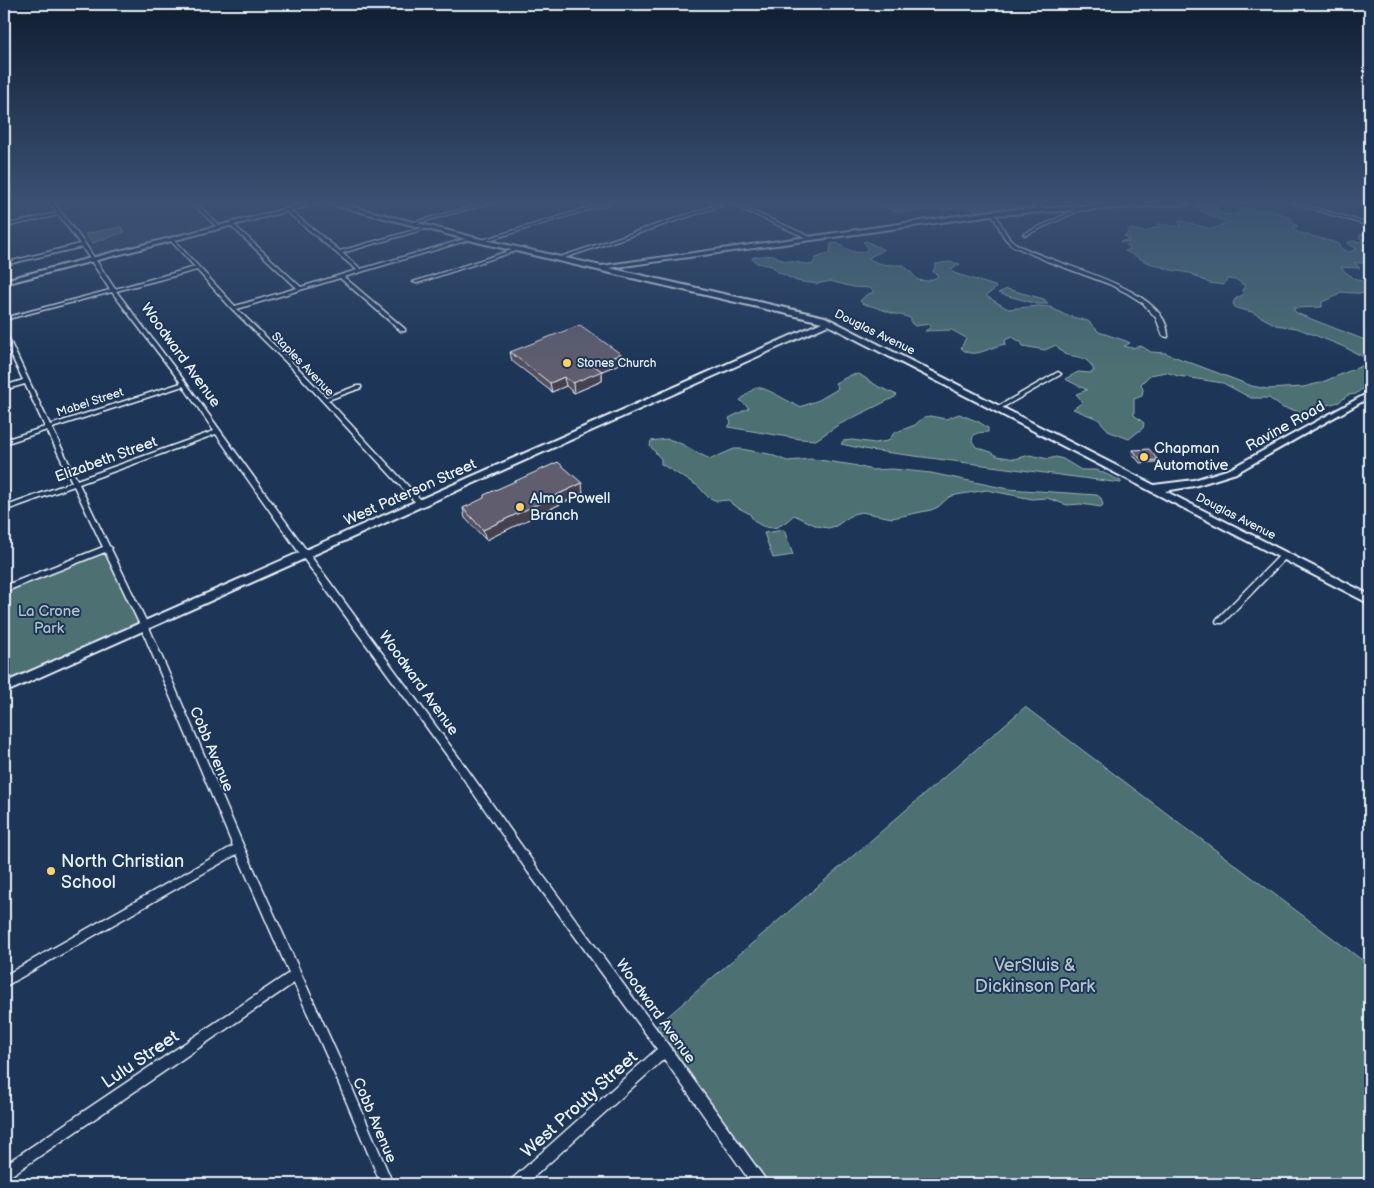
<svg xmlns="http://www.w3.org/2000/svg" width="1374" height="1188" viewBox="0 0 1374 1188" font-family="'Balsamiq Sans',sans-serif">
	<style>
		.built { fill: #31415e }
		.green { fill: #4d7072; stroke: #9ab0b5 }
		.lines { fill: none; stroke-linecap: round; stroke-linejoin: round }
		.street-casing { stroke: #e8f1f8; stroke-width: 3 }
		.secondary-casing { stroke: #e8f1f8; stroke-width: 4 }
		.street { fill: #1d3557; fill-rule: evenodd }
		.secondary { fill: #1d3557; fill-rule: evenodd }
		.wall { fill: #53505f; stroke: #e8f1f8 }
		.shaded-wall { fill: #44414d; stroke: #e8f1f8 }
		.building { fill: #615d6e; stroke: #e8f1f8 }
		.poi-dot { fill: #ffd166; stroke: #1d3557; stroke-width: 2 }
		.labels { text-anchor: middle; stroke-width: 4; stroke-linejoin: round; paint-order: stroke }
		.far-street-label { font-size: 12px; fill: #e8f1f8; stroke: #1d3557 }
		.far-poi-label { font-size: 12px; fill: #e8f1f8; stroke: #1d3557; text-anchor: start }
		.street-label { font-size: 15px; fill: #e8f1f8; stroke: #1d3557 }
		.poi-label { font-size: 15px; fill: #e8f1f8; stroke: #1d3557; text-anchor: start }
		.park-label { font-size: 15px; fill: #b2c4c9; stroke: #1d3557 }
		.near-poi-label { font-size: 18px; fill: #e8f1f8; stroke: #1d3557; text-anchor: start }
		.near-park-label { font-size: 18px; fill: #b2c4c9; stroke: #1d3557 }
		.near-street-label { font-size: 18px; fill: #e8f1f8; stroke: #1d3557 }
	</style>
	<rect width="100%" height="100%" fill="#1d3557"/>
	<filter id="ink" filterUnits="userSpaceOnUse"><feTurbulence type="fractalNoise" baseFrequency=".02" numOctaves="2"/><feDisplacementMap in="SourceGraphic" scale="10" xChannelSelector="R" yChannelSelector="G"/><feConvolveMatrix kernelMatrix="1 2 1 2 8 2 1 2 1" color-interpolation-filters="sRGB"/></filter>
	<g filter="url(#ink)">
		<!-- built -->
		<path class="built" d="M121,202L127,205L139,202H190L215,225L97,257L66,215Z"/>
		<!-- green -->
		<g class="green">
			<path d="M870,202H1023L1034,209L981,213L969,208L897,212Z"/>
			<path d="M1199,205L1217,206L1220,212L1227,215L1239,213L1240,209L1244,207L1253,210H1272L1292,219V222L1298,226L1293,227L1297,232L1337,243L1340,246L1339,248L1349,252L1357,249L1347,243L1352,241L1366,242L1359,238L1360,235L1370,234V260L1368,263H1354L1360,268L1341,267C1346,274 1356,280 1365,282L1364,276L1370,277V294L1339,292L1338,295L1322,302V307L1293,308L1296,313L1370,342V360L1342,346L1297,328L1276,325L1252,312L1236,308L1233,304L1235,299L1244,294L1242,291L1245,286L1237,280L1227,279L1224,285L1209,283L1190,273L1171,270L1147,262L1125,251L1129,249L1127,245L1129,242H1120L1130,239L1124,236L1129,233L1127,231L1130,229L1146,232L1156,227H1161L1158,224C1165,224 1173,227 1181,226L1178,220L1211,229L1226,224L1224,221L1200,211L1203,210L1201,207H1194Z"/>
			<path d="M121,227L125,232L92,243L85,234Z"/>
			<path d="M866,241L884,250L868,258C879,266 892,265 904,265L918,280L928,281L937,277L938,275L933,272L936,264L949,262L960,264L951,270L954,273L995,286L996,288L986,296L1008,309L1038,306L1050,307L1065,315L1088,321L1099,332L1126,341L1130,343L1124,346L1132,348L1141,346L1151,352L1165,353L1252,386L1267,389L1303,387L1320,383L1364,365L1370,367V382L1356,394L1348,395L1339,402L1323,406L1312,414L1283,408L1269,398H1251L1223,383L1178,376L1166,372L1150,375L1141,384L1143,390L1142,396L1134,399V415L1144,423L1143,428L1129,439L1110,432L1098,419L1073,409L1083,402L1076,394L1087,390L1065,379L1078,372L1090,373L1094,371C1088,355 1077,358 1064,354L1056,345L1045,350L1023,346L1021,342L1012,337L1005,340L1006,344C990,346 974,361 961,348L966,338L952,330L925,331L931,327L930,324L915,326L911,323V319C905,315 898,315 891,313C881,309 873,306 863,304L860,301L866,295L874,292L870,288L853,287L830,281L817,284L797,281L778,272L772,266L757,263L752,259L753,257L774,255L782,260L812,265L816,258L830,253L831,244L837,243C846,248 857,257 867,250V246L863,242Z"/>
			<path d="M1007,289L1044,299L1048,304H1037L998,293Z"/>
			<path d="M859,374L879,387L897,395L895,397L838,425L816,440L800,439L728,427L731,423L729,418L749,408L740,400C744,397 751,390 756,388C764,385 791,404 800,407L819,400L836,390L838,388L835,383L851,375Z"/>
			<path d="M959,414L979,422L988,428V432C980,433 973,431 972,441L976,447L991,452L997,456L1015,459L1030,455L1048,459L1056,457L1063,459L1081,470H1097L1121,481V483L869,450L841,444L843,441L852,440L875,443L888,441L894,433L915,425L924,417L930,416L946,419Z"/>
			<path d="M666,439C682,441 696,454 711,459L734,449H741L769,454L787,461L812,459L853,465L872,470L892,469L931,473L1008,489L1097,495L1101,498L1103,505L1101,507L1081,504L1067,505L1047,498L1032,499L987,490L956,495L949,497L938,507L931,510L892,518L861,512L853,514L836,526L828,528L817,526L794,515C790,518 786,523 781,525C771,532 754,525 750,514L733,505L729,500L717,501L708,497L698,486L661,464V459L650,446L651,441Z"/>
			<path d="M784,530L793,555L773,558L764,533Z"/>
			<path d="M108,548L144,625L4,688V589Z"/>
			<path d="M1025,707L1370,966V1184H760L652,1030Z"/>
		</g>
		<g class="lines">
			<!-- street casing -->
			<g class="street-casing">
				<g id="street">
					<path d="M49,202H53L85,244L115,289L195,267L170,240V238H172L235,306L297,288L230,225V223H232L301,287L357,270L286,211V209H288L340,251L429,226L432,227L342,253L361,269L472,237V239L344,277L405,329V331H401L340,278L237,309L299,369L326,397L357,386H361V388L328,400L422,501L423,503L422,505H418L295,371L232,309L197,270L116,291L186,383L304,547L460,759L536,866L669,1046L765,1179L766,1184H752L664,1059L526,1184H511L512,1179L657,1049L528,872L454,765L298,551L216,434L79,484L109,546L112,548L111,549L148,625L243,845L344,1069L393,1184H381L336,1077L294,983L9,1177L4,1178V1165L289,973L237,854L4,987V976L233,846L140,625L105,552L4,592V586L103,547L74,486L4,511V507L72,482L47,430L4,444V440L45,427L25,384L4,390V386L23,380L4,340V328L7,329V335L50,425L181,383L112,292L4,320V318L110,290L82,247L4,265V263L80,244L59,215L4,227V225L57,213ZM183,386L214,431L77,480L52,428Z"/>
					<path d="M191,202H195L220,226V228H218Z"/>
					<path d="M488,202H494L414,224L411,223Z"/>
					<path d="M607,202H613L483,242L479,241Z"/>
					<path d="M725,202H732L813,238L809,239L729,203L561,259L557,258Z"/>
					<path d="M1027,202H1032L1044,210L1041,211Z"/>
					<path d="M1289,202H1295L1370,224V226Z"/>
					<path d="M1082,207L1085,208L1026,235L1023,234Z"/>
					<path d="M991,212H993C1002,221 1004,237 1015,243C1050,266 1169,285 1168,337L1163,336L1156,318L1143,303L1127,293L1109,284L1047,261L1011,245L1004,237Z"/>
					<path d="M518,248L522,249L417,283L413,282Z"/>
					<path d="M1058,372L1061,374L1060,375L1000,409L998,410L995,408Z"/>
					<path d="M1281,554H1284L1288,556L1223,623H1217L1216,621L1217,619Z"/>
				</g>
			</g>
			<!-- secondary casing -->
			<g class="secondary-casing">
				<g id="secondary">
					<path d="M313,202H323L4,284V280Z"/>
					<path d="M323,202H333L481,239L601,266L992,211L1157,202H1191L1188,204L992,215L609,268L825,317L1154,485L1194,480L1230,469L1370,392V397L1236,473L1194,486L1165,491L1370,595V604L828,325L4,693V683L822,322L481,243Z"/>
				</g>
			</g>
			<!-- street -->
			<use href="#street" class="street"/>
			<!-- secondary -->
			<use href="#secondary" class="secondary"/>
		</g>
		<!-- wall -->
		<g class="wall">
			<path d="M510,352L621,354L622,363L602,371V381L574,393L566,386L552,392L512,361Z"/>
			<path d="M1133,450L1158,460L1156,462L1140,463L1132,453Z"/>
			<path d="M583,493L486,540L465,518L463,508Z"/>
		</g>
		<!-- shaded-wall -->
		<g class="shaded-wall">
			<path d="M621,354L622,363L602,371V381L574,393L573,383L593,365Z"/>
			<path d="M564,377L566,386L552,392L550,383Z"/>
			<path d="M582,483L583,493L486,540L483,530Z"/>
		</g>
		<!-- building -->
		<g class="building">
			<path d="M580,325L621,354L593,365L602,371L573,383L564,377L550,383L510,352Z"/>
			<path d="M1149,449L1158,460L1142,461L1133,450Z"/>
			<path d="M558,462L582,483L483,530L463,508L484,498V495Z"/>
		</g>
	</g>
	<!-- sky -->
	<linearGradient id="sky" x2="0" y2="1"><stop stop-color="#101d30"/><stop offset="0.55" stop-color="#3a5174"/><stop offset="1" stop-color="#3a5174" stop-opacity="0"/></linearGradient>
	<rect width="1374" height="368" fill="url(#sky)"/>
	<!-- markers -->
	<g class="poi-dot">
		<circle cx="567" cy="363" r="5"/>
		<circle cx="1144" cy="457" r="5"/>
		<circle cx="520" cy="507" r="5"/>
		<circle cx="51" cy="871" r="5"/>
	</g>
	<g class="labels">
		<!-- far-street labels -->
		<g class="far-street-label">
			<text transform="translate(875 332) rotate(26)" y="4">Douglas Avenue</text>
			<text transform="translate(303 364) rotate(46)" y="4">Staples Avenue</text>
			<text transform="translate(90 402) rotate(-18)" y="4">Mabel Street</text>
			<text transform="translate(1236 516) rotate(27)" y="4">Douglas Avenue</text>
		</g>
		<!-- far-poi labels -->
		<g class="far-poi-label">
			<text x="577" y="367">Stones Church</text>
		</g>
		<!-- street labels -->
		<g class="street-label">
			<text transform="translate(181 355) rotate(54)" y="5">Woodward Avenue</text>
			<text transform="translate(1285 426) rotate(-29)" y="5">Ravine Road</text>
			<text transform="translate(106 459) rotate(-20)" y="5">Elizabeth Street</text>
			<text transform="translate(410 492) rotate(-24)" y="5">West Paterson Street</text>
			<text transform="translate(419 683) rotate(54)" y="5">Woodward Avenue</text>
			<text transform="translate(212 749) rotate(67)" y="5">Cobb Avenue</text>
			<text transform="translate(656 1011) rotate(54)" y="5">Woodward Avenue</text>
			<text transform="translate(375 1120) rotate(67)" y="5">Cobb Avenue</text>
		</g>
		<!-- poi labels -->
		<g class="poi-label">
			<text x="1154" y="453">Chapman<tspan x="1154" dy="17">Automotive</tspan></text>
			<text x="530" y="503">Alma Powell<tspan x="530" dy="17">Branch</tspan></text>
		</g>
		<!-- park labels -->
		<g class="park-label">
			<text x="49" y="616">La Crone<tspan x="49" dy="17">Park</tspan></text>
		</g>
		<!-- near-poi labels -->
		<g class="near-poi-label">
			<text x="61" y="867">North Christian<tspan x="61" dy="21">School</tspan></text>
		</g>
		<!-- near-park labels -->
		<g class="near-park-label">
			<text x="1035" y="971">VerSluis &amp;<tspan x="1035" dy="21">Dickinson Park</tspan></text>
		</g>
		<!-- near-street labels -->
		<g class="near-street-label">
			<text transform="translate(140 1059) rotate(-34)" y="6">Lulu Street</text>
			<text transform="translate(579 1104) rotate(-42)" y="6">West Prouty Street</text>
		</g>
	</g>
	<!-- margin -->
	<rect width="1374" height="1188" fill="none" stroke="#1d3557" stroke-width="20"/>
	<rect x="10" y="10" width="1354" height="1168" fill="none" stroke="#e8f1f8" stroke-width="2" filter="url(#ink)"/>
</svg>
